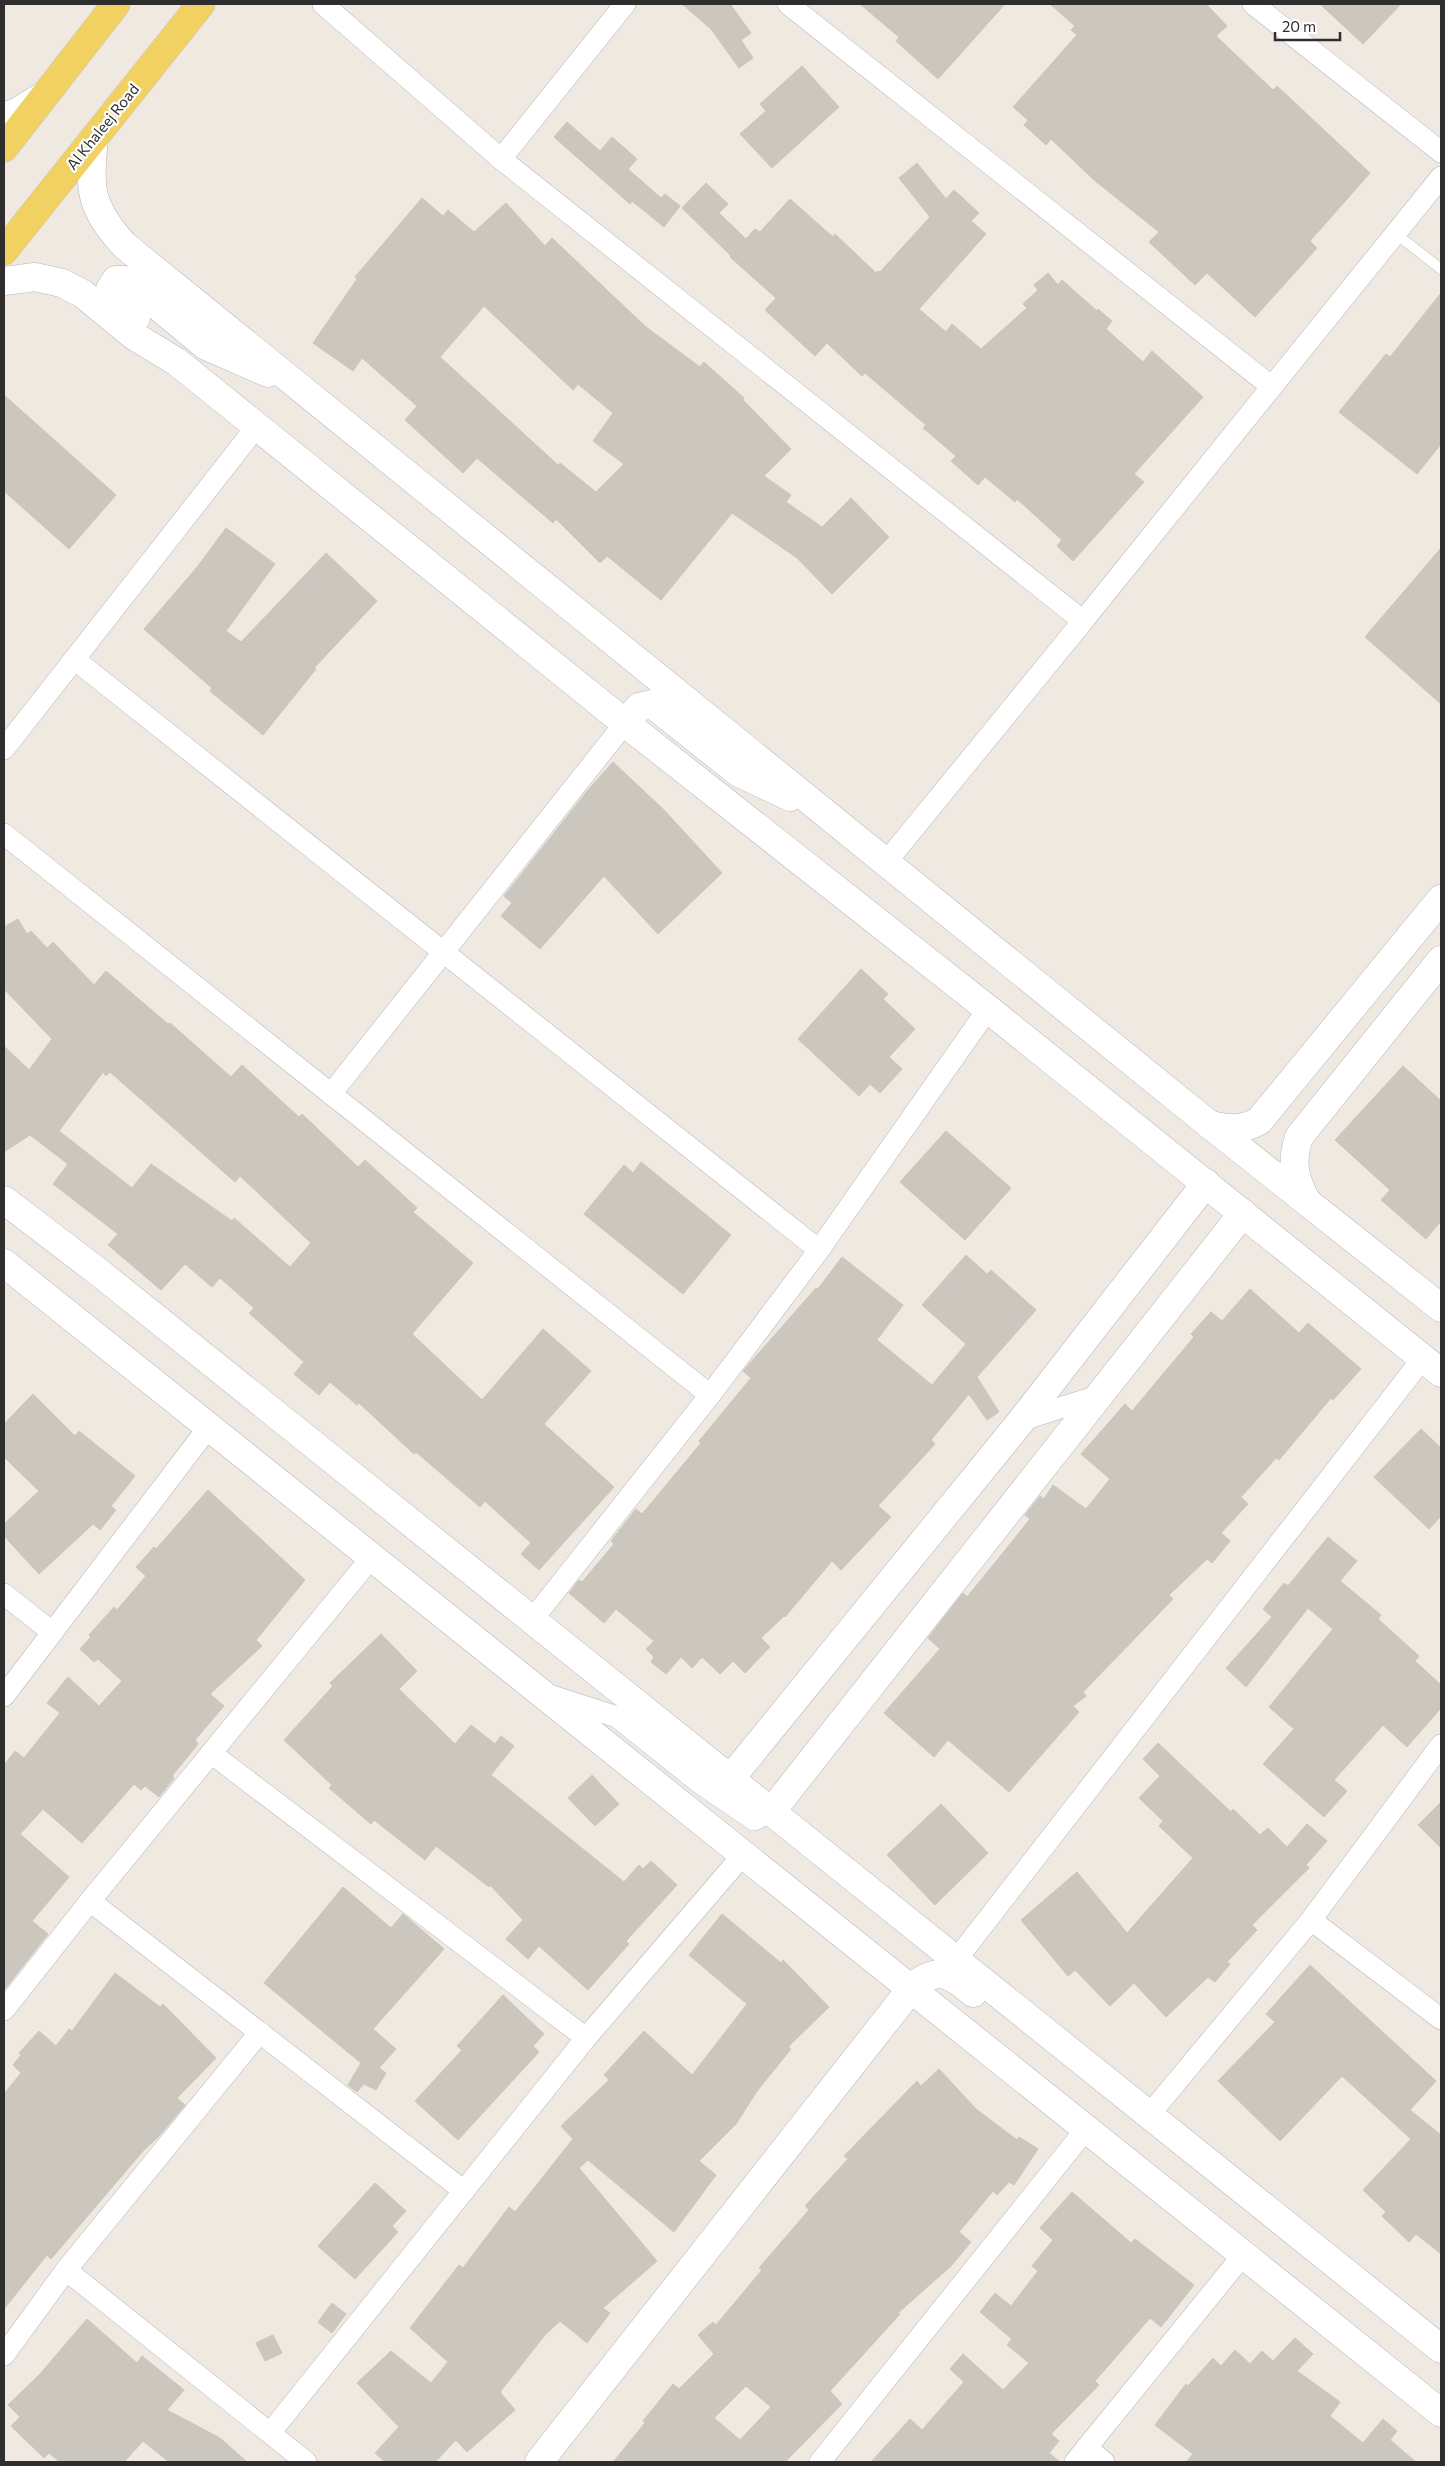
<svg xmlns="http://www.w3.org/2000/svg" width="1445" height="2466" viewBox="0 0 1445 2466" font-family="Commissioner,sans-serif">
	<style>
		.building { fill: #cbc7bf; stroke: #cbc5ba; fill-rule: evenodd }
		.lines { fill: none; stroke-linecap: round; stroke-linejoin: round }
		.lane-casing { stroke: #b4b7c1; stroke-width: 11 }
		.street-casing { stroke: #b4b7c1; stroke-width: 22 }
		.secondary-casing { stroke: #b4b7c1; stroke-width: 29 }
		.primary-casing { stroke: #c9c9c9; stroke-width: 29 }
		.lane { stroke: #fff; stroke-width: 10 }
		.street { stroke: #fff; stroke-width: 21 }
		.secondary { stroke: #fff; stroke-width: 28 }
		.primary { stroke: #f2d163; stroke-width: 28 }
		.labels { text-anchor: middle; stroke-width: 4.5; stroke-linejoin: round; paint-order: stroke }
		.street-label { font-size: 15px; fill: #2e2e2e; stroke: #fff }
	</style>
	<rect width="100%" height="100%" fill="#efe9e1"/>
	<!-- building -->
	<g class="building">
		<path d="M682,4H730L751,33L741,40L753,58L739,68L711,29Z"/>
		<path d="M860,4H1005L938,79L896,41L899,37Z"/>
		<path d="M1050,4H1206L1227,26L1216,36L1273,90L1277,86L1370,173L1310,241L1317,248L1255,317L1207,273L1195,285L1149,242L1159,232L1094,180L1051,139L1046,145L1024,125L1028,120L1013,107L1077,35L1071,30L1075,26Z"/>
		<path d="M1320,4H1401L1363,44Z"/>
		<path d="M802,66L839,107L772,168L740,134L766,111L760,104Z"/>
		<path d="M567,122L600,151L612,137L637,159L628,169L661,198L665,194L680,206L664,227L632,201L630,204L554,137Z"/>
		<path d="M917,163L946,199L954,190L979,213L971,221L986,234L919,309L946,332L952,324L981,349L1027,308L1023,304L1038,290L1034,285L1048,273L1058,285L1062,280L1097,311L1098,309L1112,321L1106,329L1143,362L1152,351L1203,397L1134,474L1144,482L1073,561L1057,546L1062,540L1017,499L1015,502L985,477L978,485L951,461L956,456L923,428L926,425L865,373L862,376L827,343L815,356L765,310L776,298L730,257L731,256L682,208L706,183L728,204L719,213L746,239L755,229L760,232L790,199L833,237L835,234L876,273L878,271L880,272L930,217L899,178Z"/>
		<path d="M422,198L443,216L448,210L474,232L506,203L545,246L552,238L646,327L700,367L704,362L744,398L743,400L791,449L764,476L791,495L786,502L822,527L851,498L889,537L832,594L797,558L732,513L661,600L607,556L600,563L556,519L553,523L477,458L463,473L405,420L417,406L362,358L353,371L313,343L357,279L355,277ZM484,306L573,390L578,384L613,413L593,441L624,464L596,492L560,463L558,465L440,357Z"/>
		<path d="M1441,293V444L1417,474L1339,412L1386,354L1390,357Z"/>
		<path d="M4,395L116,495L69,549L4,491Z"/>
		<path d="M226,528L275,564L226,631L241,642L326,553L377,601L314,668L316,669L263,735L210,691L212,688L144,629L198,566Z"/>
		<path d="M1441,548V704L1365,637Z"/>
		<path d="M613,762L664,810L722,873L658,934L604,876L540,949L501,916L512,903L504,896L588,790Z"/>
		<path d="M18,919L27,934L31,931L47,948L53,942L94,985L106,971L168,1024L170,1023L231,1077L242,1065L299,1117L302,1114L358,1167L365,1160L417,1208L413,1212L473,1263L412,1334L482,1400L543,1329L591,1371L544,1424L614,1487L539,1570L521,1554L531,1543L485,1501L480,1507L416,1452L414,1454L359,1403L357,1405L330,1382L319,1395L294,1374L304,1362L249,1313L254,1308L220,1278L212,1287L185,1264L161,1290L108,1245L118,1234L53,1184L68,1164L30,1135L4,1152V1046L29,1070L52,1039L4,989V927ZM103,1072L106,1076L110,1072L235,1182L240,1176L311,1243L290,1267L234,1218L232,1221L151,1164L132,1188L59,1131Z"/>
		<path d="M861,969L888,994L883,999L915,1029L889,1057L902,1069L880,1093L870,1084L859,1096L798,1039Z"/>
		<path d="M1403,1066L1441,1101V1221L1426,1239L1381,1200L1390,1190L1335,1140Z"/>
		<path d="M946,1131L1011,1188L965,1240L900,1182Z"/>
		<path d="M641,1162L731,1235L683,1294L584,1214L624,1165L633,1173Z"/>
		<path d="M966,1255L987,1274L991,1270L1036,1310L977,1377L999,1412L987,1420L969,1394L931,1440L935,1444L878,1506L891,1517L841,1570L832,1561L785,1617L784,1616L761,1638L770,1647L745,1673L733,1661L720,1674L702,1657L692,1668L681,1657L666,1674L651,1662L654,1657L646,1649L654,1641L616,1609L604,1623L569,1593L579,1580L582,1582L614,1544L611,1541L636,1509L642,1514L701,1443L699,1441L751,1378L743,1371L816,1288L817,1290L842,1257L903,1305L877,1340L932,1385L966,1344L922,1305Z"/>
		<path d="M1250,1289L1299,1333L1308,1323L1361,1369L1333,1400L1331,1398L1279,1460L1276,1458L1241,1497L1248,1504L1221,1533L1230,1541L1212,1563L1207,1559L1169,1595L1173,1599L1083,1692L1086,1696L1073,1706L1079,1712L1009,1792L948,1740L934,1757L884,1713L940,1649L928,1638L963,1593L967,1597L998,1559L1030,1519L1025,1515L1040,1496L1044,1499L1053,1485L1086,1509L1110,1479L1081,1454L1125,1404L1132,1411L1194,1337L1191,1334L1211,1312L1222,1321Z"/>
		<path d="M33,1394L75,1436L79,1431L135,1476L111,1506L116,1510L100,1530L93,1524L39,1574L4,1536V1524L39,1491L4,1457V1424Z"/>
		<path d="M1421,1429L1441,1448V1516L1429,1529L1374,1477Z"/>
		<path d="M208,1490L305,1580L256,1640L262,1646L210,1694L224,1706L195,1740L198,1744L172,1776L174,1778L159,1797L145,1786L141,1790L134,1784L82,1843L43,1809L20,1834L69,1877L32,1921L48,1934L4,1990V1765L15,1751L24,1758L60,1713L47,1703L68,1677L99,1706L122,1681L98,1659L94,1662L80,1649L91,1637L89,1635L114,1607L117,1610L146,1576L136,1567L154,1547L156,1549Z"/>
		<path d="M1328,1537L1357,1561L1340,1581L1381,1615L1378,1619L1419,1656L1415,1661L1441,1685V1708L1407,1747L1383,1725L1334,1780L1347,1791L1324,1817L1263,1764L1294,1729L1269,1707L1333,1629L1308,1608L1246,1687L1226,1668L1272,1617L1263,1609L1284,1583L1288,1586Z"/>
		<path d="M381,1634L417,1671L399,1689L455,1744L471,1725L495,1744L501,1736L514,1746L491,1775L624,1882L639,1865L643,1869L651,1861L677,1885L626,1941L629,1944L588,1990L539,1946L528,1959L506,1939L523,1920L490,1885L489,1887L436,1846L425,1860L374,1820L371,1824L329,1788L332,1785L284,1740L333,1686L330,1683Z"/>
		<path d="M1158,1743L1231,1812L1233,1809L1260,1835L1268,1828L1287,1847L1307,1824L1327,1841L1306,1865L1309,1868L1252,1925L1257,1930L1227,1962L1230,1964L1215,1982L1208,1977L1166,2017L1134,1983L1110,2006L1075,1970L1068,1976L1021,1920L1077,1872L1127,1933L1193,1858L1159,1826L1163,1821L1139,1798L1160,1776L1143,1759Z"/>
		<path d="M592,1775L619,1804L595,1826L568,1798Z"/>
		<path d="M1441,1802V1848L1418,1825Z"/>
		<path d="M941,1804L988,1853L935,1905L887,1855Z"/>
		<path d="M343,1887L391,1928L403,1914L444,1949L373,2029L396,2049L379,2068L386,2073L376,2090L364,2084L357,2092L348,2085L361,2063L264,1983Z"/>
		<path d="M722,1914L781,1963L783,1960L829,2007L788,2047L791,2049L757,2091L736,2124L699,2161L716,2175L674,2232L588,2160L579,2168L657,2261L603,2308L610,2313L587,2343L560,2321L545,2335L500,2392L515,2410L467,2452L456,2440L435,2462H385L375,2453L399,2427L357,2383L391,2351L431,2383L448,2362L410,2328L459,2265L463,2268L509,2207L515,2212L573,2139L561,2126L609,2080L604,2075L644,2031L692,2075L747,2004L689,1955Z"/>
		<path d="M1310,1965L1436,2081L1410,2110L1441,2135V2254L1416,2234L1409,2242L1382,2216L1386,2212L1363,2190L1411,2139L1342,2076L1280,2141L1218,2081L1275,2022L1266,2014Z"/>
		<path d="M115,1973L160,2007L163,2004L216,2058L177,2098L185,2105L159,2136L143,2151L51,2259L47,2255L4,2309V2094L21,2073L13,2065L21,2055L19,2053L39,2031L56,2046L69,2029L72,2031Z"/>
		<path d="M503,1995L544,2034L533,2046L539,2052L458,2140L415,2101L462,2050L457,2046Z"/>
		<path d="M939,2069L976,2109L1017,2140L1019,2137L1038,2149L1014,2185L1009,2182L997,2195L993,2191L959,2232L971,2242L951,2266L898,2313L900,2314L830,2391L842,2404L785,2462H613L645,2423L643,2421L673,2384L679,2389L714,2354L698,2335L713,2322L716,2325L762,2270L759,2268L809,2210L805,2206L848,2159L844,2156L917,2081L921,2086ZM746,2386L771,2407L740,2440L714,2418Z"/>
		<path d="M375,2183L406,2211L392,2226L398,2232L355,2279L318,2246Z"/>
		<path d="M1072,2192L1131,2243L1135,2239L1194,2285L1161,2327L1150,2318L1095,2381L1099,2385L1051,2434L1059,2441L1049,2453L1060,2462H871L910,2419L922,2430L964,2382L950,2369L963,2354L1003,2390L1029,2363L1007,2345L1012,2339L980,2312L995,2293L1011,2306L1038,2271L1032,2266L1053,2240L1040,2228Z"/>
		<path d="M332,2303L346,2314L332,2333L318,2322Z"/>
		<path d="M87,2319L137,2363L142,2356L184,2390L167,2410L220,2438L247,2462H169L143,2441L124,2462H60L49,2453L44,2458L11,2426L20,2417L8,2405L40,2374Z"/>
		<path d="M273,2335L282,2353L265,2361L256,2343Z"/>
		<path d="M1295,2338L1313,2354L1297,2371L1340,2402L1330,2416L1363,2443L1383,2419L1397,2431L1390,2440L1416,2462H1186L1193,2454L1155,2425L1186,2384L1188,2386L1213,2358L1221,2366L1235,2350L1250,2364L1262,2351L1273,2361Z"/>
	</g>
	<g class="lines">
		<!-- lane casing -->
		<g class="lane-casing">
			<path id="lane" d="M1396,234L1441,269"/>
		</g>
		<!-- street casing -->
		<g class="street-casing">
			<g id="street">
				<path d="M323,4L501,159L1083,621L887,861"/>
				<path d="M788,4L1272,387"/>
				<path d="M1253,4L1441,152"/>
				<path d="M501,159L625,4"/>
				<path d="M1083,621L1441,177"/>
				<path d="M74,659L819,1250"/>
				<path d="M4,749L257,426"/>
				<path d="M4,834L710,1395"/>
				<path d="M331,1094L625,723"/>
				<path d="M1022,1420L1101,1395"/>
				<path d="M4,1594L52,1632"/>
				<path d="M532,1620L710,1395L819,1250L988,1009"/>
				<path d="M549,1695L617,1717L701,1784L754,1820L771,1812"/>
				<path d="M4,1696L208,1428"/>
				<path d="M211,1753L586,2038L270,2433"/>
				<path d="M90,1901L464,2191"/>
				<path d="M1311,1920L1441,2019"/>
				<path d="M956,1960L1423,1358"/>
				<path d="M4,2010L90,1901L371,1558"/>
				<path d="M586,2038L742,1856"/>
				<path d="M1149,2115L1311,1920L1441,1745"/>
				<path d="M66,2270L306,2462"/>
				<path d="M4,2355L66,2270L260,2032"/>
				<path d="M1087,2448L1104,2462"/>
				<path d="M820,2462L1086,2129"/>
				<path d="M1075,2462L1243,2255"/>
			</g>
		</g>
		<!-- secondary casing -->
		<g class="secondary-casing">
			<g id="secondary">
				<path d="M4,117L17,112L45,95"/>
				<path d="M94,138C89,189 89,206 124,245L1210,1125L1441,1308"/>
				<path d="M4,281L35,277L62,283L83,294L134,336L177,362L625,723L988,1009L1441,1373"/>
				<path d="M136,318L117,302L111,296L110,289L116,280H124L131,284L206,346L268,373"/>
				<path d="M625,723L639,707L652,704L739,773L790,797"/>
				<path d="M1210,1125C1229,1129 1241,1131 1259,1121L1441,899"/>
				<path d="M4,1200L101,1274L1441,2349"/>
				<path d="M1306,1200C1294,1178 1291,1161 1299,1137L1441,960"/>
				<path d="M4,1263L1441,2413"/>
				<path d="M730,1779L1022,1420L1206,1183"/>
				<path d="M771,1812L1243,1213"/>
				<path d="M539,2462L911,1989C935,1965 950,1973 973,1993"/>
			</g>
		</g>
		<!-- primary casing -->
		<g class="primary-casing">
			<g id="primary">
				<path d="M4,148L116,4"/>
				<path d="M4,251L201,4"/>
			</g>
		</g>
		<!-- lane -->
		<use href="#lane" class="lane"/>
		<!-- street -->
		<use href="#street" class="street"/>
		<!-- secondary -->
		<use href="#secondary" class="secondary"/>
		<!-- primary -->
		<use href="#primary" class="primary"/>
	</g>
	<g class="labels">
		<!-- street labels -->
		<g class="street-label">
			<text transform="translate(103 127) rotate(-51)" y="5">Al Khaleej Road</text>
		</g>
	</g>
	<!-- border -->
	<rect width="1445" height="2466" fill="none" stroke="#2e2e2e" stroke-width="10"/>
	<!-- scale -->
	<path d="M1275 32v8h65v-8" fill="none" stroke="#2e2e2e" stroke-width="2.5"/>
	<text x="1282" y="32" font-size="15" fill="#2e2e2e" stroke="#ffffff" stroke-width="4" paint-order="stroke">20 m</text>
</svg>
